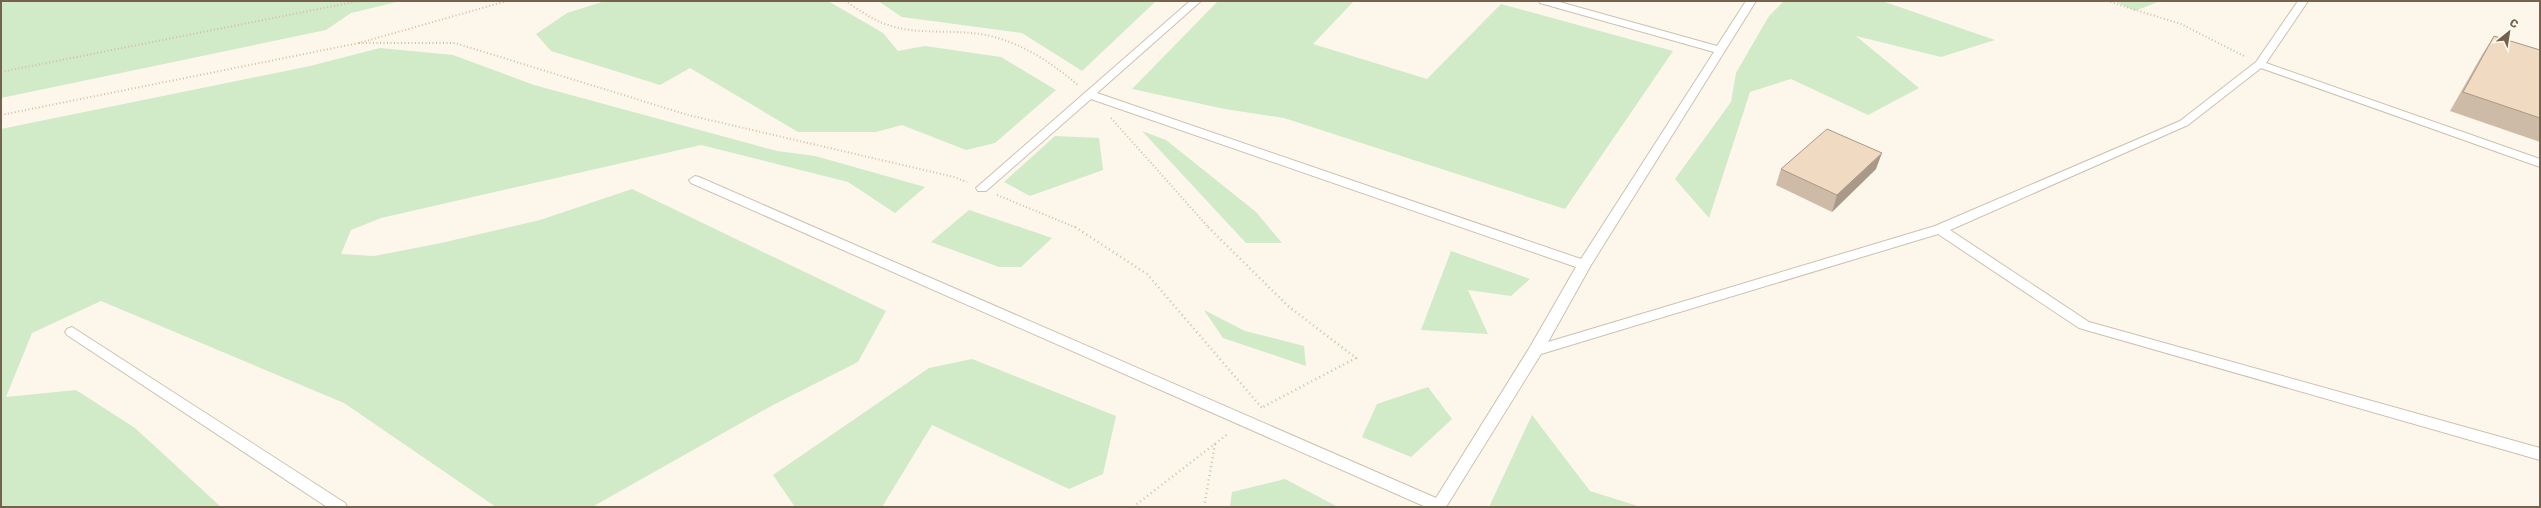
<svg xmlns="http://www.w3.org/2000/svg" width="2541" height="508" viewBox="0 0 2541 508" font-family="Rubik,sans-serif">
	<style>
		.green { fill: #d1eac8 }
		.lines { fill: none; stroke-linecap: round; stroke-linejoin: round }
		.service-casing { stroke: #cec0af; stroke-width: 2 }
		.path-far1 { stroke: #d6bea5; stroke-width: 2; stroke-dasharray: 1 2.5; stroke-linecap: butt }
		.path { stroke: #d6bea5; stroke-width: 2.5; stroke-dasharray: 1 3.5; stroke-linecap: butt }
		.service { fill: #fff; fill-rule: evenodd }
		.wall { fill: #cebba7 }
		.shaded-wall { fill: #a89988 }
		.building { fill: #f0dac2; stroke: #a89988 }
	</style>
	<rect width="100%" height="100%" fill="#fcf7ea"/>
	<!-- green -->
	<g class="green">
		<path d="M1,1H401L351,13L326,30L1,98Z"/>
		<path d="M605,1H828L883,33L898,51L925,46L1001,57L1056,90L995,143L966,150L902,125L876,132H798L690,68L660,85L551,51L536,34L567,13Z"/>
		<path d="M878,1H1156L1082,71L1022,33L902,17Z"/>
		<path d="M1218,1H1354L1313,44L1427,79L1501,4L1673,51L1565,209L1284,118L1225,109L1132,89Z"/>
		<path d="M1784,1H1882L1995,40L1941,57L1856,36L1919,88L1868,115L1791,79L1750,92L1709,218L1675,179L1731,102L1736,73L1769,16Z"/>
		<path d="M2114,1H2160L2135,11Z"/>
		<path d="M380,48L453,55L534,85L777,151L815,156L925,187L895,213L848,182L701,145L381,218L351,230L341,254L374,256L441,243L540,220L632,189L886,311L858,362L773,405L592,507H496L344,403L101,301L32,333L6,397L76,390L135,428L221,507H1V129L310,66Z"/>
		<path d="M1142,131L1166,140L1256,212L1282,243H1246Z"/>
		<path d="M1055,136L1099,138L1103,170L1030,196L1004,182Z"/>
		<path d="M969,210L1052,238L1021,267H999L931,242Z"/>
		<path d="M1451,251L1530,279L1511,296L1468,290L1488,334L1421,330Z"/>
		<path d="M1204,310L1245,331L1304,346L1306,366L1223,338Z"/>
		<path d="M972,359L1116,416L1103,474L1069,489L932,425L882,507H795L773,475L929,368Z"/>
		<path d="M1428,387L1452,419L1411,457L1362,437L1377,404Z"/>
		<path d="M1532,415L1590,491L1641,507H1489Z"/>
		<path d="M1285,479L1338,507H1230L1232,492Z"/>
	</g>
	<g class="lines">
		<!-- service casing -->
		<g class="service-casing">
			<g id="service">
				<path d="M1190,1H1201L1097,93L1581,259L1714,52L1540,3L1539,1H1556L1717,46L1746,1H1756L1591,265L1548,342L1935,226L2180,121L2256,62L2298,1H2308L2266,63L2540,159V167L2261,68L2188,125L1950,230L2089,322L2540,448V460L2079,328L1938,234L1541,354L1446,507H1426L691,183L689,180L695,176L699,177L1436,498L1530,347L1576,267L1091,99L986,191H978L976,188Z"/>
				<path d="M72,327L345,503L347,507H327L67,335L65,332L67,329Z"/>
			</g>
		</g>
		<!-- path-far1 -->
		<g class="path-far1">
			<path d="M845,1C858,9 871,19 885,24C919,37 958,27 994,37C1025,45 1053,64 1078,85"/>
			<path d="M2107,1L2181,24L2246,57"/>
			<path d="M359,43H455L688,115L954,177L967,182"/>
			<path d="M1,72L359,1"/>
			<path d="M1,115L359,43L507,1"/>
			<path d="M1111,118L1209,228"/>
			<path d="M997,195L1077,228"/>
		</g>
		<!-- path -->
		<g class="path">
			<path d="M1075,227L1147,274L1262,408"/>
			<path d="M1208,227L1288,306L1356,358L1261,408"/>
			<path d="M1133,507L1229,433"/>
			<path d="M1204,507L1215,444"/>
		</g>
		<!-- service -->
		<use href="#service" class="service"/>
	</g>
	<!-- wall -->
	<g class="wall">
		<path d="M2494,36L2540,50V142L2450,111L2482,55Z"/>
		<path d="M1781,169H1876L1832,212L1776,185Z"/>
	</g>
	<!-- shaded-wall -->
	<path class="shaded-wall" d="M1882,153L1876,169L1832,212L1837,195Z"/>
	<!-- building -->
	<g class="building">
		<path d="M2494,36L2540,50V118L2463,92Z"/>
		<path d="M1827,129L1882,153L1837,195L1781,169Z"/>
	</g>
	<!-- border -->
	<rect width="2541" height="508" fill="none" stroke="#76614d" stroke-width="4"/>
	<!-- north arrow -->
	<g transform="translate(2509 32) rotate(30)" stroke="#fefbf0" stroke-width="3" paint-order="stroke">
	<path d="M0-3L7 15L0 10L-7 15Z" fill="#76614d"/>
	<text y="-6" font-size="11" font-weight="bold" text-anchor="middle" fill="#76614d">С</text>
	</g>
</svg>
